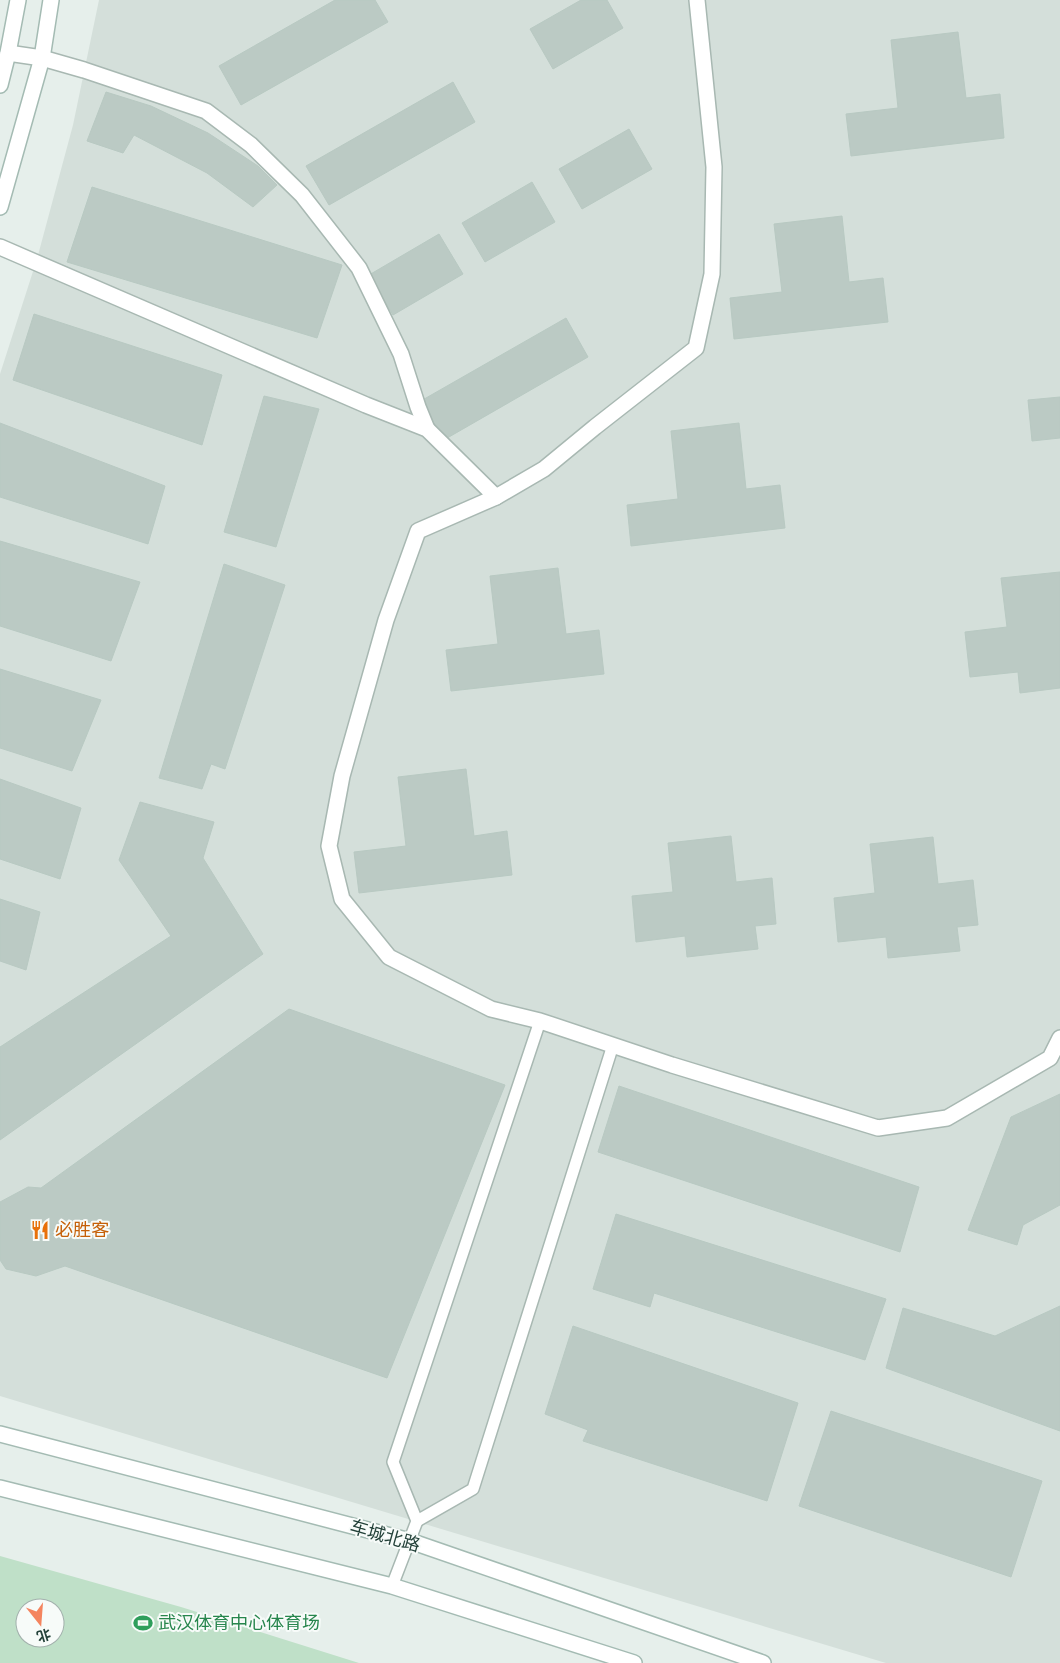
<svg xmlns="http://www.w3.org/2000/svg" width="1060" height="1663" viewBox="0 0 1060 1663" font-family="Cabin,'Noto Sans SC',sans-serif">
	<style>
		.built { fill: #d4dfda }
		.green { fill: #bfe0c8; fill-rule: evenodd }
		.building { fill: #bbcac4; stroke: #b8c9c2 }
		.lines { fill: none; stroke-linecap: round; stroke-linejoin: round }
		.lane-casing { stroke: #a8b8b2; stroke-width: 14 }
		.street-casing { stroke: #a8b8b2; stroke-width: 18 }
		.secondary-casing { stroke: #a4bbb3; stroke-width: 18 }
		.lane { stroke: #fff; stroke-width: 11 }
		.street { stroke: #fff; stroke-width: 15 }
		.secondary { stroke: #fff; stroke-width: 15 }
		.labels { text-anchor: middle; stroke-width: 4; stroke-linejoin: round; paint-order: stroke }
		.food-label { font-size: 18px; fill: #c56008; stroke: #f7fbf9; text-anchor: start }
		.street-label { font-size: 18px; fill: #24423a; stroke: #f7fbf9 }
		.leisure-label { font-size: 18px; fill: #27864d; stroke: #f7fbf9; text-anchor: start }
	</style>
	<rect width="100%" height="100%" fill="#e6efeb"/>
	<!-- built -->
	<path class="built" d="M99,0H1060V1663H886L0,1396V374L37,259L73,125Z"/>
	<!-- green -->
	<path class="green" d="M0,1556L181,1607L359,1663H0ZM25,1608H55V1638H25Z"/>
	<!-- building -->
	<g class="building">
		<path d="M335,0H375L388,22L241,105L219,66Z"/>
		<path d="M581,0H607L623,28L553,69L530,29Z"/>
		<path d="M958,32L966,98L1000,94L1004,138L851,156L846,114L898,108L891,40Z"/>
		<path d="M453,82L475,122L329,205L306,166Z"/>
		<path d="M106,92L151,106L208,133L258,166L277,185L253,207L207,173L134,135L123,153L87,141Z"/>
		<path d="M629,129L652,169L582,209L559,169Z"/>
		<path d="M532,182L555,222L485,262L462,223Z"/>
		<path d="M92,187L342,265L317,338L67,262Z"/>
		<path d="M842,216L849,282L883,278L888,322L734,339L730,298L782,292L774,224Z"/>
		<path d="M439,234L463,274L393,315L369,275Z"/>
		<path d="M34,314L222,375L202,445L13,380Z"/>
		<path d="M566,318L588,357L442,441L419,402Z"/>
		<path d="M264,396L319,409L276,547L224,532Z"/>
		<path d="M1060,397V438L1032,441L1028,400Z"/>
		<path d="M0,423L165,486L148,544L0,497Z"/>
		<path d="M739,423L746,489L780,485L785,528L631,546L627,505L678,499L671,431Z"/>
		<path d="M0,541L140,582L111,661L0,626Z"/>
		<path d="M224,564L285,585L225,769L211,764L202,789L159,778Z"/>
		<path d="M558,568L566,634L599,630L604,674L451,691L446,650L498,644L490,576Z"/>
		<path d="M1060,572V688L1020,693L1018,672L970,677L965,632L1007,627L1001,578Z"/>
		<path d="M0,669L101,700L72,771L0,748Z"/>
		<path d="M466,769L474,836L507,831L512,875L359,893L354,852L406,846L398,777Z"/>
		<path d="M0,779L81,808L60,879L0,859Z"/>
		<path d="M140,802L214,822L203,858L263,954L0,1140V1047L171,936L119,860Z"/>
		<path d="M731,836L736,882L772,878L776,924L755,926L758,949L687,957L685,936L636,942L632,896L673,892L668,843Z"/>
		<path d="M933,837L938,884L973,880L978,925L957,927L960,951L888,958L886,937L838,942L834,898L875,893L870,844Z"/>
		<path d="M0,899L40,912L26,970L0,961Z"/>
		<path d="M289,1009L505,1085L387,1378L65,1266L36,1276L6,1269L0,1260V1202L28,1187L41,1188Z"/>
		<path d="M619,1086L919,1187L900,1252L598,1152Z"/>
		<path d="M1060,1094V1205L1023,1225L1017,1245L968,1230L1011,1117Z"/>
		<path d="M616,1214L886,1299L865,1360L654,1293L650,1307L593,1289Z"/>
		<path d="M1060,1306V1431L886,1368L903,1308L995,1336Z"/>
		<path d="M573,1326L798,1403L767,1501L583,1441L588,1430L545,1414Z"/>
		<path d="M831,1411L1042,1481L1011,1577L799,1506Z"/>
	</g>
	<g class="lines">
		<!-- lane casing -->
		<g class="lane-casing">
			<g id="lane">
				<path d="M417,1521L473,1489L613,1045"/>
				<path d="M392,1586L417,1521L393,1462L540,1021"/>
			</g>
		</g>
		<!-- street casing -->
		<g class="street-casing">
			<g id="street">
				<path d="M697,0L714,167L712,274L696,348L595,427L544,469L496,497L418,531L386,620L342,776L329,846L342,899L389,957L491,1009L540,1021L672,1065L878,1128L947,1118L1050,1058L1060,1038"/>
				<path d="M8,53L42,58L84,70L206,111L251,145L302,195L359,268L401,354L418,407L427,429"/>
				<path d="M0,247L366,405L427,429L496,497"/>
			</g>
		</g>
		<!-- secondary casing -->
		<g class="secondary-casing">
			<g id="secondary">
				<path d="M0,85L8,53L18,0"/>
				<path d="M0,207L42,58L51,0"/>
				<path d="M0,1434L410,1541L763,1663"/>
				<path d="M0,1488L392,1586L634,1663"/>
			</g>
		</g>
		<!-- lane -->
		<use href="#lane" class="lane"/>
		<!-- street -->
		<use href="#street" class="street"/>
		<!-- secondary -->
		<use href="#secondary" class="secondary"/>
	</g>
	<!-- icons -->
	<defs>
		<g id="restaurant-bare" transform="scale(1.5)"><path d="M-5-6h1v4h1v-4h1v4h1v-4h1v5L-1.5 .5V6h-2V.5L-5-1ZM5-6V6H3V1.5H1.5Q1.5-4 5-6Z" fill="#e8710a" stroke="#f7fbf9" stroke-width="2.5" paint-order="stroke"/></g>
		<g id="stadium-bare" transform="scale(1.5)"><path d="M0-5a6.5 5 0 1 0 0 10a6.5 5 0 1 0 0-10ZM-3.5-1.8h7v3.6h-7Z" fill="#2e9e5b" stroke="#f7fbf9" stroke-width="2.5" paint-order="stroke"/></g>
	</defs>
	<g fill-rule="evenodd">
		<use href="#restaurant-bare" x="40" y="1230"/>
		<use href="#stadium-bare" x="143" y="1623"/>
	</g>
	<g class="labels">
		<!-- food labels -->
		<g class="food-label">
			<text x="55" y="1236">必胜客</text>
		</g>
		<!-- street labels -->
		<g class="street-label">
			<text transform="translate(385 1536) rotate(16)" y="6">车城北路</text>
		</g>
		<!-- leisure labels -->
		<g class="leisure-label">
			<text x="158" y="1629">武汉体育中心体育场</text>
		</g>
	</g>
	<!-- north arrow -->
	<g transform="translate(40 1623) rotate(163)"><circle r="24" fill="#f7fbf9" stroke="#a3b1ad"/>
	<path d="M0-4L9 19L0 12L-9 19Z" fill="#f4845f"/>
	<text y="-8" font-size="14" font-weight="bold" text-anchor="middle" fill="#24423a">北</text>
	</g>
</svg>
